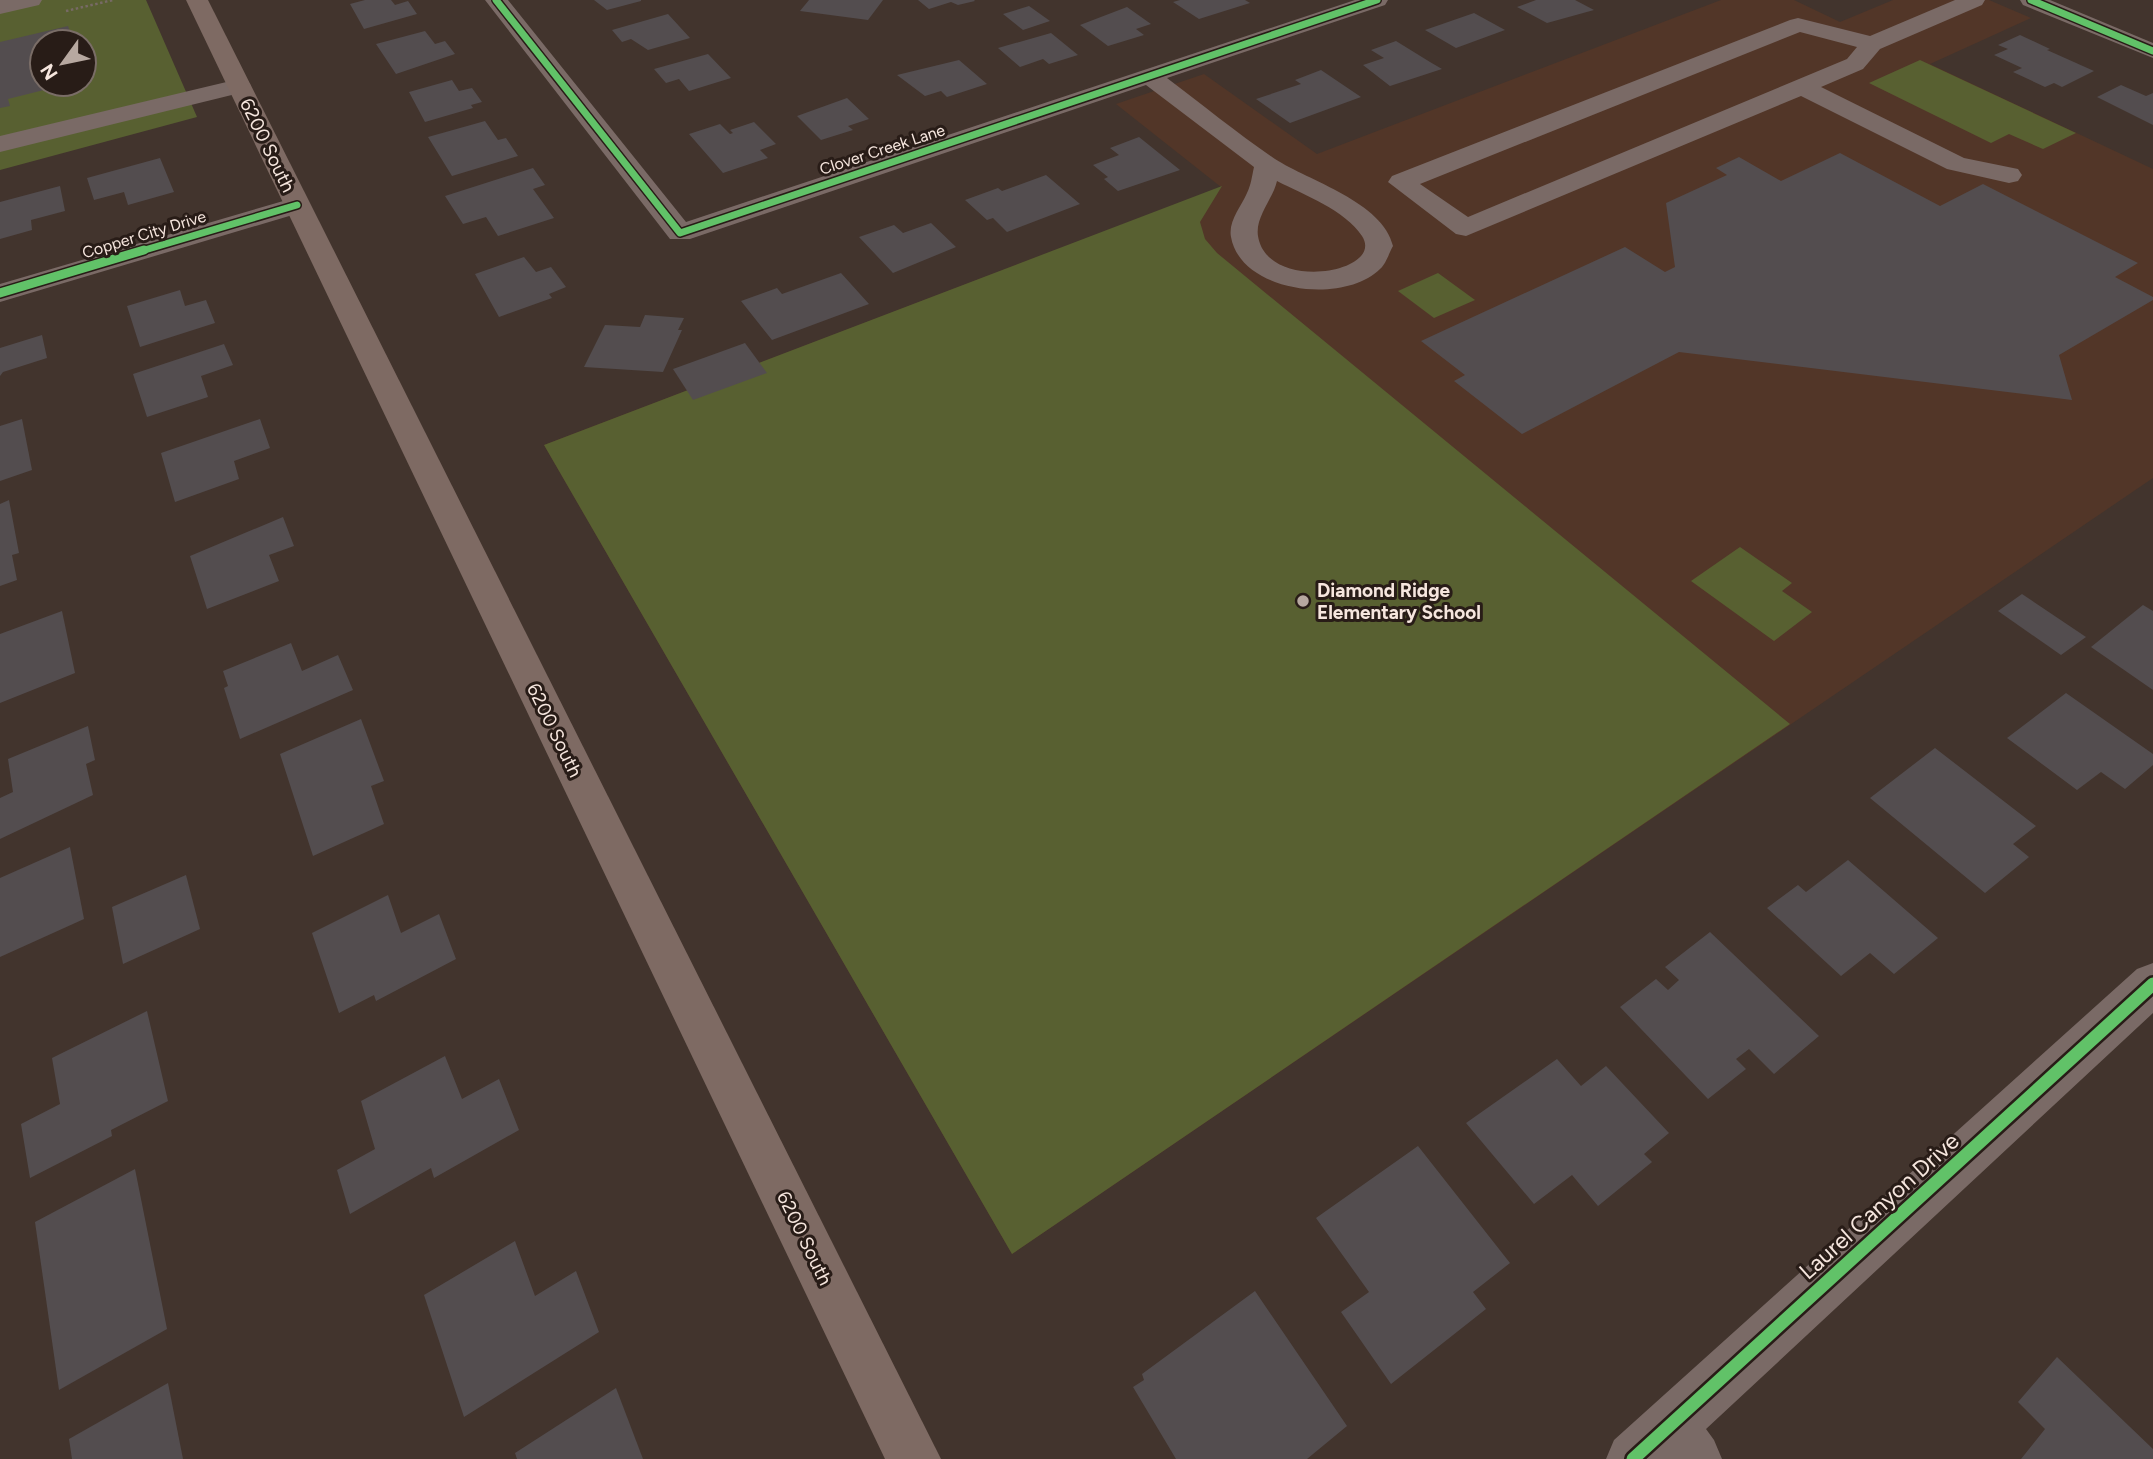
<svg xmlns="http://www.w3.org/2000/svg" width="2153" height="1459" viewBox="0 0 2153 1459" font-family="Figtree,sans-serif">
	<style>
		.built { fill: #523628 }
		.green { fill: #586031; fill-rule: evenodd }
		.building { fill: #534d4f }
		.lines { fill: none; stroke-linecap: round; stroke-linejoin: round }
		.path { stroke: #776a65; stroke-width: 2.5; stroke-dasharray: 2.5 2.5; stroke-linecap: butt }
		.minor { fill: #7a6a66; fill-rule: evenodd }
		.major { fill: #7e6a63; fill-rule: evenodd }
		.cycleway-far2-casing { stroke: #281c17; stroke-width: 10 }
		.cycleway-far1-casing { stroke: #281c17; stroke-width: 12 }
		.cycleway-casing { stroke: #281c17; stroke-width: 18 }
		.cycleway-far2 { stroke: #61c268; stroke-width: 7 }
		.cycleway-far1 { stroke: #61c268; stroke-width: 9 }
		.cycleway { stroke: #61c268; stroke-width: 13 }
		.poi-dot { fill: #b7a8a0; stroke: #281c17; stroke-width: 2.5 }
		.labels { text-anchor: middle; stroke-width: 6; stroke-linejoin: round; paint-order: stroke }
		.far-street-label { font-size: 16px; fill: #f6e6de; stroke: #281c17 }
		.street-label { font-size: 19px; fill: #f6e6de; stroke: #281c17 }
		.poi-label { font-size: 19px; font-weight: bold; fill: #f6e6de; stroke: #281c17; text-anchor: start }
		.near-street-label { font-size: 23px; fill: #f6e6de; stroke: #281c17 }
	</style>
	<rect width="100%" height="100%" fill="#42342d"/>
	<!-- built -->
	<path class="built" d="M1721,0H1794L1840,22L1893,0H1989L2031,18L1930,64L2153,169V478L1012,1254L544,445L1221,187L1116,104L1204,74L1317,154Z"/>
	<!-- green -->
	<g class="green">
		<path d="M0,0H146L197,117L0,170ZM42,42H84V84H42Z"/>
		<path d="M1920,60L2076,133L2043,149L2009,134L1991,143L1869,83Z"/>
		<path d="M1222,186L1200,222L1205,239L1217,253L1790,724L1012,1254L544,445Z"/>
		<path d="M1438,273L1475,300L1434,318L1398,291Z"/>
		<path d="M1740,547L1792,583L1782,591L1812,612L1774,641L1691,581Z"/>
	</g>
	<!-- building -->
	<g class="building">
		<path d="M365,0H391L395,5L408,1L417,14L364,29L350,4Z"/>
		<path d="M594,0H641V1L607,10Z"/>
		<path d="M809,0H883L868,20L800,11Z"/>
		<path d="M918,0H974L975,1L958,5L951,2L929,9Z"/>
		<path d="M1180,0H1245L1250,3L1199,19L1173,2Z"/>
		<path d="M1536,0H1575L1594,10L1547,23L1517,7Z"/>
		<path d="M1029,6L1050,21L1023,30L1003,14Z"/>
		<path d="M1127,7L1151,24L1136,29L1144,35L1108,46L1080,25Z"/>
		<path d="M1474,13L1505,30L1456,48L1425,30Z"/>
		<path d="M668,14L690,38L648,50L631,39L622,42L612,30Z"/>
		<path d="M68,26L74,42H42V84L64,85L8,99L10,106L0,108V42Z"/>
		<path d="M425,31L435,44L445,41L455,54L396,74L376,44Z"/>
		<path d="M1051,33L1078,55L1049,64L1043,59L1020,67L998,48Z"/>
		<path d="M2020,35L2050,49L2047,50L2094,71L2062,87L2054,83L2045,87L2013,72L2022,68L1994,55L2008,49L1998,45Z"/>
		<path d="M1396,41L1430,62L1442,69L1390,86L1363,65L1384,58L1371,50Z"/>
		<path d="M708,54L731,78L689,91L679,79L666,83L654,69Z"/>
		<path d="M959,60L987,84L947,97L941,91L925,96L897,75Z"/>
		<path d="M1321,70L1361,97L1290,123L1256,99L1301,84L1295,80Z"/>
		<path d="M452,80L459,91L472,88L482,102L471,105L473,108L425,122L409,92Z"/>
		<path d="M2121,85L2146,96L2153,93V125L2097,97Z"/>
		<path d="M847,98L869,119L848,126L853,130L821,140L797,116Z"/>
		<path d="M485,121L498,140L506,138L518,156L452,176L428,137Z"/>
		<path d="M754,122L776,144L760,150L768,158L723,173L689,134L720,124L730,134L733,133L730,130Z"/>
		<path d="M1139,137L1180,170L1118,191L1104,179L1108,177L1093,165L1119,155L1110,148Z"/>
		<path d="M1840,153L1940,206L1983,184L2138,263L2115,277L2153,297V300L2059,355L2072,400L1679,352L1522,434L1454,381L1465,375L1421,341L1625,247L1665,272L1675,267L1666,203L1727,175L1716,168L1739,157L1781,181Z"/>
		<path d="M160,158L174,192L128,205L124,192L94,200L87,178Z"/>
		<path d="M533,168L545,185L533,189L554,218L498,236L486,217L463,224L445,196Z"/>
		<path d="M1046,175L1080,204L1007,232L993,218L987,220L965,200L998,188L1002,191Z"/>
		<path d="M60,186L65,211L31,220L32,230L0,239V202Z"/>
		<path d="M931,223L956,247L893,273L859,237L894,225L903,233Z"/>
		<path d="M524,257L536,272L551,267L566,287L549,294L552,298L499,317L475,274Z"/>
		<path d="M841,273L869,304L772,340L741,301L777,288L782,294Z"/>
		<path d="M180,290L185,306L206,300L215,323L140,347L127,306Z"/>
		<path d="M645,315L684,318L678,330H682L663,372L584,367L605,325L640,327Z"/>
		<path d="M42,335L47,358L3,372L0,376V348Z"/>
		<path d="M745,343L767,373L693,400L673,369Z"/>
		<path d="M224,344L233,365L201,376L208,397L147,417L133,374Z"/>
		<path d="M22,419L32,470L0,481V426Z"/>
		<path d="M260,419L270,448L234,461L239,479L175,502L161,453Z"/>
		<path d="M9,500L19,553L12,555L17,580L0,586V504Z"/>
		<path d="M283,517L294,546L269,555L279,581L207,609L190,556Z"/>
		<path d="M2022,594L2086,637L2061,655L1998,611Z"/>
		<path d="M2143,605L2153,611V690L2091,647Z"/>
		<path d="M62,611L75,673L0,703V634Z"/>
		<path d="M291,643L302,671L338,655L353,690L240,739L224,688L228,686L223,671Z"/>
		<path d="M2066,693L2153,754V765L2125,789L2101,772L2077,790L2007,738Z"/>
		<path d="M361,719L384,781L371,786L384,824L313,856L280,754Z"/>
		<path d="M88,726L95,760L86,764L93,795L0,839V798L13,792L8,759Z"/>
		<path d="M1935,748L2036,826L2013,844L2029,857L1985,893L1870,798Z"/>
		<path d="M70,847L84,919L0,957V878Z"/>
		<path d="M1848,860L1938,938L1894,974L1870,953L1841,976L1767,908L1798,885L1806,892Z"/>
		<path d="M186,875L200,929L123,964L112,907Z"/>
		<path d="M388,895L401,933L439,914L456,959L376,1001L374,995L339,1013L312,933Z"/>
		<path d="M1710,932L1819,1036L1774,1074L1749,1049L1736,1059L1746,1069L1708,1099L1620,1007L1656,979L1668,990L1679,980L1665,967Z"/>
		<path d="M147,1011L168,1101L111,1130L112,1136L30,1178L21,1124L60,1104L52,1058Z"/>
		<path d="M445,1056L462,1099L499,1079L519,1130L434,1178L431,1168L350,1214L337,1170L375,1149L361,1101Z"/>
		<path d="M1557,1059L1581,1086L1606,1066L1669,1133L1644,1154L1652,1162L1598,1206L1572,1175L1534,1204L1466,1123Z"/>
		<path d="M1418,1146L1510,1263L1473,1292L1486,1309L1391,1384L1341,1312L1369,1292L1316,1218Z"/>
		<path d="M135,1169L167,1329L59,1390L35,1222Z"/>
		<path d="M515,1241L535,1296L576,1271L599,1332L464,1417L424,1295Z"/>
		<path d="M1255,1291L1347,1426L1307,1459H1176L1133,1387L1144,1380L1142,1374Z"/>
		<path d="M2057,1357L2153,1449V1459H2021L2045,1429L2018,1402Z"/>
		<path d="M168,1383L183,1459H72L69,1439Z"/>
		<path d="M616,1388L643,1459H517L515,1453Z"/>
	</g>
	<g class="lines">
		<!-- path -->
		<path class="path" d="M66,11L113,0"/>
		<!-- minor -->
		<g class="minor">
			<path d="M0,0H42L39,5L0,14Z"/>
			<path d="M485,0H508L686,222L1355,0H1388L1385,5L1167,78C1203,105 1238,134 1275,159C1309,181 1383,202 1393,246C1389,253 1386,264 1380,269C1344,305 1241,293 1231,237C1228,221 1241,207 1247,193C1251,185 1252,176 1254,167L1146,85L690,239H670ZM1277,181C1304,195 1345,210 1362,236C1386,273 1267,293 1258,236C1255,217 1273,199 1277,181Z"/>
			<path d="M1955,0H1985L1982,5L1880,49L1863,69L1821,87L1964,158L2018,169L2022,175L2018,181L2009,183L1947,169L1801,96L1466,236L1456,234L1388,182L1392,176L1790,20L1798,18L1870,36ZM1800,32L1857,47L1847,59L1468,217L1420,184Z"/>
			<path d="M2020,0H2050L2153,43V58L2023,5Z"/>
			<path d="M239,79L248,81L251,86L248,91L0,152V136Z"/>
			<path d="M297,197L306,199L310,205L306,211L0,302V284Z"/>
			<path d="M2153,963V1013L1706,1429L1714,1440L1722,1459H1606L1614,1440L2137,969Z"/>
		</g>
		<!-- major -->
		<path class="major" d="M186,0H208L941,1459H885Z"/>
		<!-- cycleway-far2 casing -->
		<g class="cycleway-far2-casing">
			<g id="cycleway-far2">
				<path d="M496,0L680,233L1377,0"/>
				<path d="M2031,0L2153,51"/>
				<path d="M138,252L297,205"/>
			</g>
		</g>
		<!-- cycleway-far1 casing -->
		<g class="cycleway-far1-casing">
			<path id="cycleway-far1" d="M0,293L144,250"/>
		</g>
		<!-- cycleway casing -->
		<g class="cycleway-casing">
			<path id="cycleway" d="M1633,1459L2153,984"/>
		</g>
		<!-- cycleway-far2 -->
		<use href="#cycleway-far2" class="cycleway-far2"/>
		<!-- cycleway-far1 -->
		<use href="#cycleway-far1" class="cycleway-far1"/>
		<!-- cycleway -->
		<use href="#cycleway" class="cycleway"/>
	</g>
	<!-- markers -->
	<circle class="poi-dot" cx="1303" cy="601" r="7"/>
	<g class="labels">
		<!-- far-street labels -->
		<g class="far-street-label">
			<text transform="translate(882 149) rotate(-18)" y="6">Clover Creek Lane</text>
			<text transform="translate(144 234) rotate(-17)" y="6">Copper City Drive</text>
		</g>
		<!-- street labels -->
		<g class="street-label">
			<text transform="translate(268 145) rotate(64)" y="7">6200 South</text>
			<text transform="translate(555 730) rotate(64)" y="7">6200 South</text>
			<text transform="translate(805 1238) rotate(64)" y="7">6200 South</text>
		</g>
		<!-- poi labels -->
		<g class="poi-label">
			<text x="1317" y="597">Diamond Ridge<tspan x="1317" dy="22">Elementary School</tspan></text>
		</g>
		<!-- near-street labels -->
		<g class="near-street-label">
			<text transform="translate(1879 1206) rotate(-42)" y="8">Laurel Canyon Drive</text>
		</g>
	</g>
	<!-- north arrow -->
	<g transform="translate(63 63) rotate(237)"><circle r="33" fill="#281c17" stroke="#7a6d67" stroke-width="2"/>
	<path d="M0-5L12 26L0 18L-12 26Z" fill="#b7a8a0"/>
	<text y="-10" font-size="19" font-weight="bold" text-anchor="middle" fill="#f6e6de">N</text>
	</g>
</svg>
